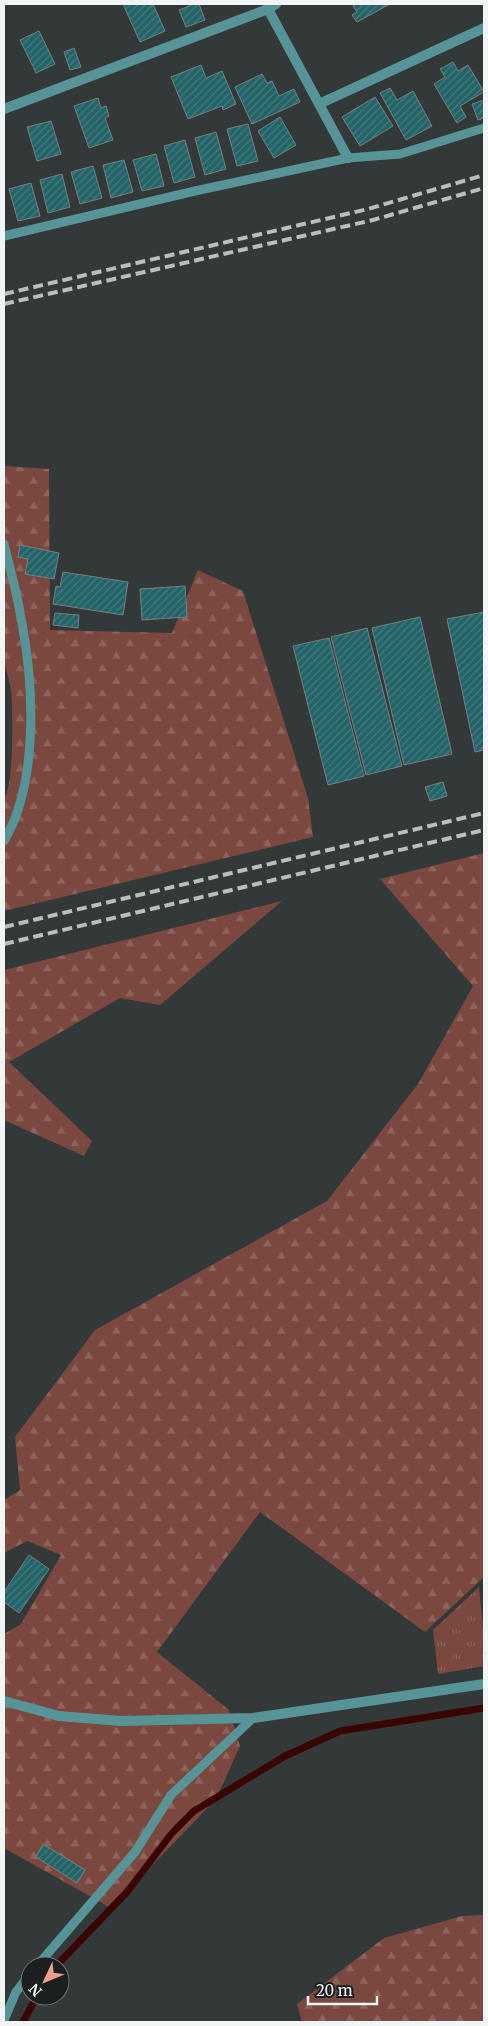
<svg xmlns="http://www.w3.org/2000/svg" width="488" height="2026" viewBox="0 0 488 2026" font-family="Merriweather,serif">
	<style>
		.grass { fill: url(#grass-tufts) }
		.forest { fill: url(#forest-firs) }
		.lines { fill: none; stroke-linecap: round; stroke-linejoin: round }
		.stream { stroke: #390502; stroke-width: 7 }
		.building { fill: url(#building-hatch); stroke: #797f7f }
		.lane { stroke: #579497; stroke-width: 9 }
		.street { stroke: #579497; stroke-width: 10 }
		.rail { stroke: #bbbebf; stroke-width: 4; stroke-dasharray: 10 5; stroke-linecap: butt }
	</style>
	<defs>
		<pattern id="grass-tufts" width="24" height="20" patternUnits="userSpaceOnUse" patternTransform="scale(1.25)"><rect width="24" height="20" fill="#7a483f"/><path d="M3 7l-1-3M5 7V3M7 7l1-3M15 17l-1-3M17 17v-4M19 17l1-3" fill="none" stroke="#8d635b"/></pattern>
		<pattern id="forest-firs" width="22" height="20" patternUnits="userSpaceOnUse" patternTransform="scale(1.25)"><rect width="22" height="20" fill="#7a483f"/><path d="M5 1l3.5 6h-7zM16 11l3.5 6h-7z" fill="#8d635b"/></pattern>
		<pattern id="building-hatch" width="6" height="6" patternUnits="userSpaceOnUse" patternTransform="scale(1.25)"><rect width="6" height="6" fill="#226468"/><path d="M-1 1l2-2M0 6l6-6M5 7l2-2" fill="none" stroke="#437b7e"/></pattern>
	</defs>
	<rect width="100%" height="100%" fill="#333838"/>
	<!-- grass -->
	<path class="grass" d="M479,1587L484,1637V1666L438,1674L433,1630Z"/>
	<!-- forest -->
	<g class="forest">
		<path d="M4,466L49,469L50,630L172,633L198,570L243,591L308,798L313,837L4,911V799C14,786 13,710 11,691C10,681 6,670 4,661Z"/>
		<path d="M484,853V1577L425,1632L260,1512L157,1652L229,1710L240,1746L216,1799L111,1908L4,1848V1634L21,1624L61,1555L27,1541L4,1553V1500L20,1490L15,1437L95,1330L327,1201L418,1084L473,986L380,879Z"/>
		<path d="M282,901L160,1005L120,998L9,1062L92,1141L84,1156L4,1120V970Z"/>
		<path d="M484,1915V2022H302L297,2004L384,1938L462,1916Z"/>
	</g>
	<g class="lines">
		<!-- stream -->
		<g class="stream">
			<path d="M56,1966L127,1892L172,1833L194,1811L285,1756L340,1731L484,1708"/>
			<path d="M23,2022L37,1996"/>
		</g>
	</g>
	<!-- building -->
	<g class="building">
		<path d="M123,4H153L165,31L140,42Z"/>
		<path d="M194,4H199L205,20L186,27L179,10Z"/>
		<path d="M352,4H390L357,22L352,15L357,12Z"/>
		<path d="M39,31L55,64L36,73L20,40Z"/>
		<path d="M74,48L81,67L70,70L64,52Z"/>
		<path d="M453,62L458,71L468,65L484,92L460,106L466,117L457,123L434,84L445,77L440,69Z"/>
		<path d="M201,65L206,78L222,71L236,104L223,110L222,106L188,119L171,77Z"/>
		<path d="M262,74L267,83L272,81L279,96L294,89L300,102L252,124L235,87Z"/>
		<path d="M390,88L397,100L413,91L432,126L406,140L380,93Z"/>
		<path d="M375,97L393,126L360,146L342,117Z"/>
		<path d="M98,98L101,108L106,106L109,116L105,118L113,140L89,148L74,106Z"/>
		<path d="M484,100V118L478,120L472,104Z"/>
		<path d="M280,117L296,145L274,158L258,131Z"/>
		<path d="M51,121L61,154L37,161L27,127Z"/>
		<path d="M248,124L258,161L237,166L227,129Z"/>
		<path d="M216,132L226,169L205,175L195,138Z"/>
		<path d="M185,140L195,177L174,183L164,146Z"/>
		<path d="M156,154L164,186L142,191L133,160Z"/>
		<path d="M124,160L133,192L111,198L103,165Z"/>
		<path d="M93,166L102,198L80,204L71,172Z"/>
		<path d="M62,174L70,207L48,213L40,180Z"/>
		<path d="M31,183L40,216L18,221L9,189Z"/>
		<path d="M20,545L59,553L54,579L25,574L28,559L18,557Z"/>
		<path d="M63,572L128,582L123,615L53,604L56,586L60,587Z"/>
		<path d="M185,586L187,617L142,620L140,589Z"/>
		<path d="M484,612V750L475,752L447,619Z"/>
		<path d="M55,613L79,615L78,628L53,625Z"/>
		<path d="M420,617L452,754L404,765L372,628Z"/>
		<path d="M367,628L402,766L366,775L331,637Z"/>
		<path d="M329,638L364,776L328,785L293,646Z"/>
		<path d="M443,782L447,796L430,801L425,787Z"/>
		<path d="M29,1555L49,1569L19,1613L4,1602V1592Z"/>
		<path d="M43,1844L85,1870L77,1883L36,1857Z"/>
	</g>
	<g class="lines">
		<!-- lane -->
		<g class="lane">
			<path d="M4,236L195,191L348,158L400,154L484,128"/>
			<path d="M4,544C10,569 17,593 21,618C34,684 39,782 4,841"/>
			<path d="M37,1966L135,1852L171,1795L253,1718"/>
			<path d="M4,2020L16,1992L30,1974"/>
		</g>
		<!-- street -->
		<g class="street">
			<path d="M268,9L348,158"/>
			<path d="M319,104L484,28"/>
			<path d="M4,109L268,9L276,4"/>
			<path d="M4,1701L59,1716L121,1721L253,1718L484,1684"/>
		</g>
		<!-- rail -->
		<g class="rail">
			<path d="M4,294L368,209L484,175"/>
			<path d="M4,304L373,220L484,188"/>
			<path d="M4,927L484,813"/>
			<path d="M4,944L484,830"/>
		</g>
	</g>
	<!-- border -->
	<rect width="488" height="2026" fill="none" stroke="#f2f5f6" stroke-width="10"/>
	<!-- north arrow -->
	<g transform="translate(45 1981) rotate(226)"><circle r="24" fill="#1c1f1f" stroke="#727575"/>
	<path d="M0-4L9 19L0 12L-9 19Z" fill="#f49d8d"/>
	<text y="-8" font-size="14" font-weight="bold" text-anchor="middle" fill="#f2f5f6">N</text>
	</g>
	<!-- scale -->
	<path d="M308 1996v8h69v-8" fill="none" stroke="#f2f5f6" stroke-width="2.5"/>
	<text x="316" y="1996" font-size="15" fill="#f2f5f6" stroke="#1c1f1f" stroke-width="4" paint-order="stroke">20 m</text>
</svg>
